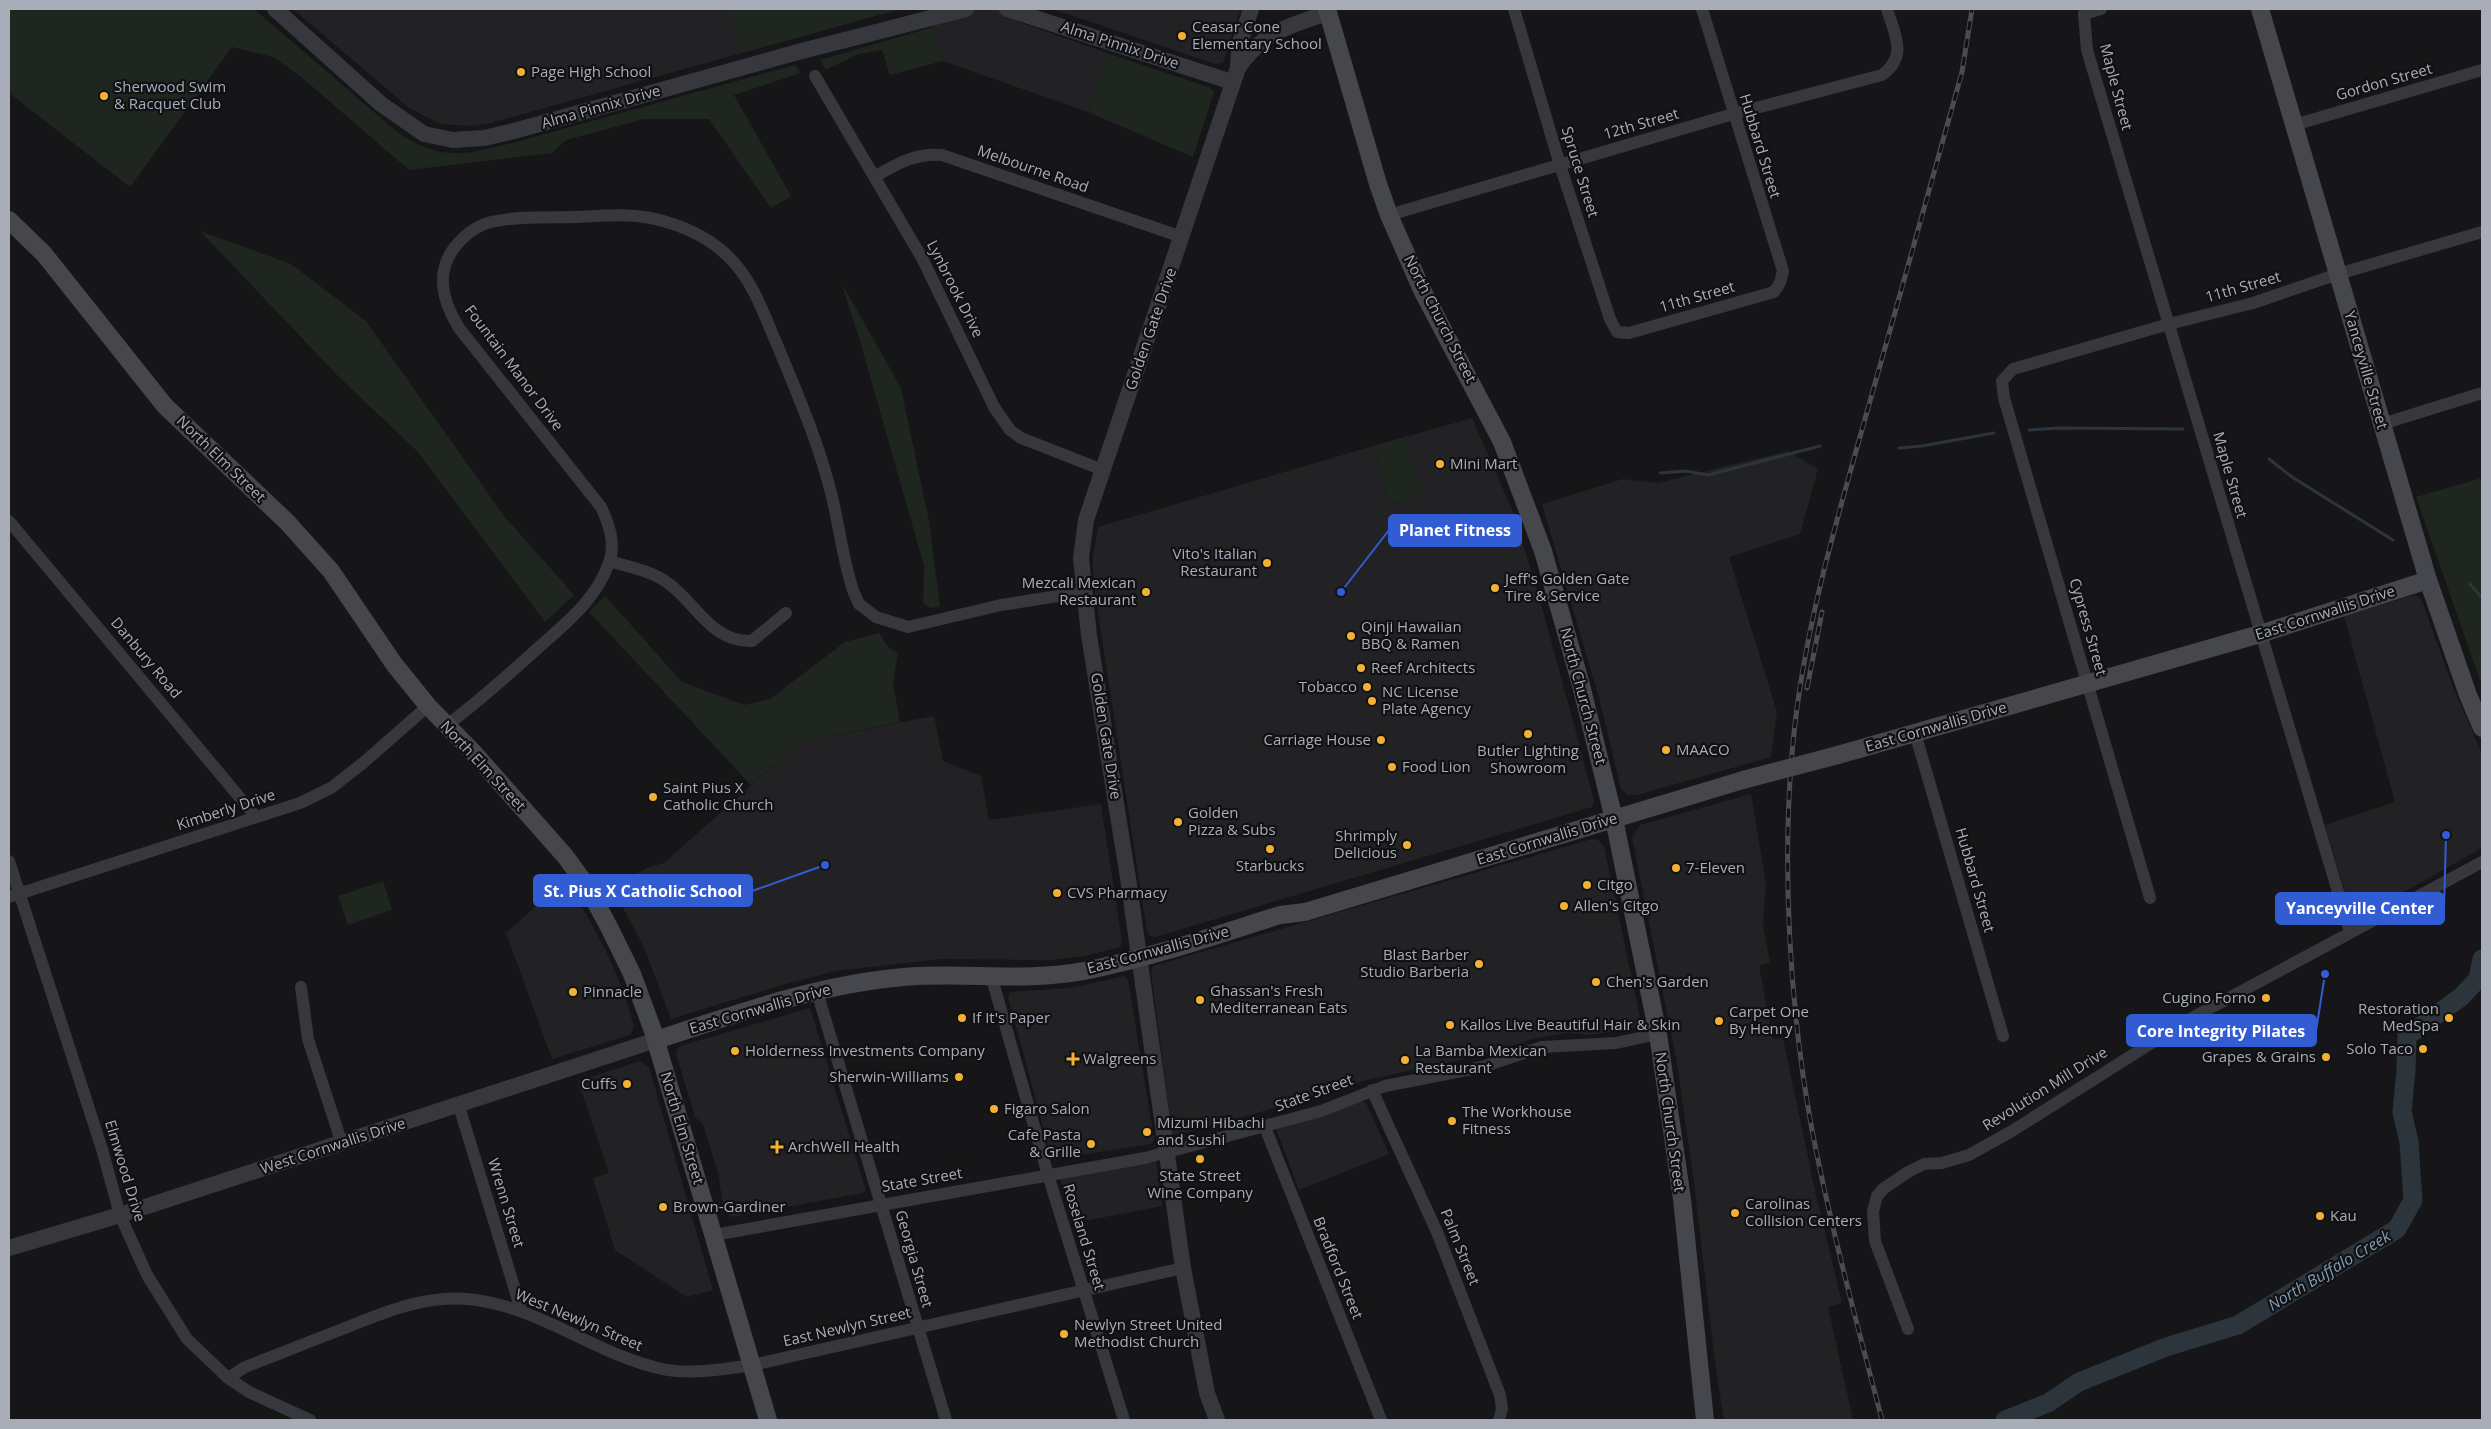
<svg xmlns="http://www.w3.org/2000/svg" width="2491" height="1429" viewBox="0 0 2491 1429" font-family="'Open Sans',sans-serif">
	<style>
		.built { fill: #222225 }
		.green { fill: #1e261f }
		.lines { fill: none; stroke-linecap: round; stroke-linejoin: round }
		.stream { stroke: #2c353c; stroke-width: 3 }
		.river { stroke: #2c353c; stroke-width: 19 }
		.minor { stroke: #37383d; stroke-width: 12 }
		.tertiary { stroke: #37383d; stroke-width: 16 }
		.secondary { stroke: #45474d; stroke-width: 18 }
		.rail-casing { stroke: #4a4c52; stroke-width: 5 }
		.rail { stroke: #111113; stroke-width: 3; stroke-dasharray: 9; stroke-linecap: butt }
		.secondary-bridge { stroke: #45474d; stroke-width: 18 }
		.poi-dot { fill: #f2b134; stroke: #111113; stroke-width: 2 }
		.labels { text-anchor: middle; stroke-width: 4.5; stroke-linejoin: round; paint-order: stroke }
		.poi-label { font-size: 15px; fill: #a8adb8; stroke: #111113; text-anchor: start }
		.street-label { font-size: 15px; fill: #a8adb8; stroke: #111113 }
		.water-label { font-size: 16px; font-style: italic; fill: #7f9bb3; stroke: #111113 }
		.leader { fill: none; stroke: #325cd3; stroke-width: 2 }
		.callout-dot { fill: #325cd3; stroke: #111113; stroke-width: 2 }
		.callout { fill: #325cd3; stroke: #325cd3; stroke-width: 2 }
		.callout-label { font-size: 16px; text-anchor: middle; font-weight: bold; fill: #fff }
	</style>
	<rect width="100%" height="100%" fill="#161618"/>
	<!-- built -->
	<g class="built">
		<path d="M293,9H900L487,124L472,126L439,124L408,107Z"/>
		<path d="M928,9H1003L1005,17L1107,53L1088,112L943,61Z"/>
		<path d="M1053,9H1241L1223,63L1215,64Z"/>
		<path d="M1472,418L1513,512L1538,593L1579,743L1594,801L1592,807L1155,937L1150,936L1147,932L1143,906L1093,580V556L1098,527L1373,446L1390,504L1421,496L1405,437Z"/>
		<path d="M1788,451L1818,469L1800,534L1729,557L1777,712L1771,757L1637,795H1628L1621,789L1599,698L1542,504L1623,479L1658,483Z"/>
		<path d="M2414,595L2418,596L2422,601L2453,687L2482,754V848L2365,914L2357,915L2351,912L2325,825L2395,802L2344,616Z"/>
		<path d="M934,716L943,761L981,776L989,820L1101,804L1122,941L1121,947L1085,956L1051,960L940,959L836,971L785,984L671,1019L643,945L612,888L647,868L664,863L800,742Z"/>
		<path d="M1751,794L1766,884L1763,927L1770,962L1759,966L1773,1039L1783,1038L1814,1186L1842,1303L1828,1307L1853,1420H1724L1716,1370L1694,1183L1676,1058L1632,837L1640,825Z"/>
		<path d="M1592,839L1598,840L1604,846L1641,1022L1638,1027L1592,1035L1566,1033L1533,1039L1486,1054L1367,1080L1230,1121L1175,1135L1172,1133L1151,971L1153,966Z"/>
		<path d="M565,881L589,919L606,951L624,992L634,1027L630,1035L552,1059L506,933Z"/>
		<path d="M1125,976L1128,980L1154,1139L1151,1144L1055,1159L1051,1156L1008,997L1010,992L1070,988Z"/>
		<path d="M810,1008L866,1190L863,1193L732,1217L724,1211L718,1173L703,1124L695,1117L676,1054L677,1050L680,1046Z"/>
		<path d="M640,1061L649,1067L713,1290L687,1297L615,1250L611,1237L593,1178L609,1173L578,1081Z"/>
		<path d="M1361,1101L1366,1103L1389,1154L1299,1190L1276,1129Z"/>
		<path d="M1156,1162L1163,1206L1073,1223L1060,1178Z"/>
	</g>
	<!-- green -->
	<g class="green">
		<path d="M9,9H254L397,132C442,163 467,154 516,142L795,65L801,73L734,95L791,196L771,208L709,119H644L566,140L552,153L409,170L299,75L273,57L232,47L130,187L9,93Z"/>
		<path d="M729,9H900L742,53Z"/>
		<path d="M933,27L943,61L890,75L882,50L856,55L826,70L820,60Z"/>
		<path d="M1107,53L1211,88L1214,92L1193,157L1088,112Z"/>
		<path d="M200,231L291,264L366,321L504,516L574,595L545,622L418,452L340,378Z"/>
		<path d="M841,282L901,388L929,521L940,607L931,608L923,603L924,566L860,341Z"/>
		<path d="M1405,437L1422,496L1390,504L1373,446Z"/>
		<path d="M2482,478V686L2416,497Z"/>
		<path d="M605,596L682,682L744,705L770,699L845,642L879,633L889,648L898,653L893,683L900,722L800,742L751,785L589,612Z"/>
		<path d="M383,881L392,910L348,925L338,896Z"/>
	</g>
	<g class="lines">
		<!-- stream -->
		<g class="stream">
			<path d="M2029,430L2060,428L2183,429"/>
			<path d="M1899,448L1922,446L1994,433"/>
			<path d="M2269,459L2292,477L2393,540"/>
			<path d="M1660,473L1686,471L1708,475L1820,446"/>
			<path d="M2470,584L2482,598"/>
		</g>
		<!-- river -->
		<path class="river" d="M2005,1420L2048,1403L2079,1382L2166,1347L2238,1325L2397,1229L2413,1200L2409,1142L2402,1112L2406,1070L2407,1036L2461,997L2478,979L2482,959"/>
		<!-- minor -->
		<g class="minor">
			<path d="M1514,9L1560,165L1610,319L1617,332L1629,333L1774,292L1780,283L1783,271L1702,9"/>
			<path d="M2101,9L2084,14L2087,50L2350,932"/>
			<path d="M815,76L922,258L994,407L1010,430L1021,438L1103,470"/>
			<path d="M2294,125L2482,70"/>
			<path d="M876,176C898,163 916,153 942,155L1182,237"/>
			<path d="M1389,215L1733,114L1882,75C1908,56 1895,35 1887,9"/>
			<path d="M2382,424L2482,393"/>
			<path d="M9,521L256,817"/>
			<path d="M610,561C628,567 649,570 665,581C696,601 709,642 752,641L786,613"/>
			<path d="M446,726C478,702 507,676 537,649C565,624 596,600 609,563C616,544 609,524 601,507L459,328C440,297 434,266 462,239C470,231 479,225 491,222C516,216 547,218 574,217C603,216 634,212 663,221C692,229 717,242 736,265C755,287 764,315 776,342C797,393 819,443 832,497C840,529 843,562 854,593L859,604L876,617L908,627L1001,605L1083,592"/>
			<path d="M1915,733L2003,1036"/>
			<path d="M9,861L102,1149L120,1215L147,1275L187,1339L228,1378L249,1392L310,1420"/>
			<path d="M9,897L300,803L331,788L363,763L428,706"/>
			<path d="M2150,898L2004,398L2002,381L2013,369L2169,324L2253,303L2338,274L2482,232"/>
			<path d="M991,975L1048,1175L1124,1420"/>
			<path d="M301,987L308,1039L342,1144"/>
			<path d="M817,992L946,1420"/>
			<path d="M1372,1090L1437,1232L1500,1395L1502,1409L1499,1420"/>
			<path d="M459,1106L521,1310"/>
			<path d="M1265,1127L1381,1420"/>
			<path d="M714,1235L1145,1158L1321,1111L1385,1086L1482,1067L1542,1047L1616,1043L1658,1034"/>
			<path d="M1908,1329L1875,1241L1873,1211L1877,1196L1883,1189L1908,1172L1924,1164L1942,1163L1969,1155L2012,1131L2188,1020L2482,862"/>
			<path d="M228,1378L245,1367C277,1355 308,1342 340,1330C381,1314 422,1295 467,1299C538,1305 594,1354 662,1369C690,1375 724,1369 753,1365L1183,1268"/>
		</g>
		<!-- tertiary -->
		<g class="tertiary">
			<path d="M275,9L381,104L424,134L453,140L484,138L514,131L798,52L966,9"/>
			<path d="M1007,9L1232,82"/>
			<path d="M1238,68L1239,46L1251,9"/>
			<path d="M9,1248L120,1215L656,1040"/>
			<path d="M1217,1420L1207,1393L1183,1268L1128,878L1089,635L1081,558L1086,520L1238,68C1261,33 1290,25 1328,13"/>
		</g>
		<!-- secondary -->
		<g class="secondary">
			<path d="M1327,9L1378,184L1389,215L1422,290L1502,442L1543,551L1581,685L1614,819L1658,1034L1682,1199L1705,1420"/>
			<path d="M2260,9L2428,580L2468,695L2482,728"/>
			<path d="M9,220L44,254L165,406L287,522L331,571L394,664L428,706L473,752L565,856L587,886L610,929L632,974L652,1028L768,1420"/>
			<path d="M1838,755L2260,634L2428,580"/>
			<path d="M656,1040C736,1014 819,984 904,977C964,972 1025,982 1084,971C1151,958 1216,935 1280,915L1305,912L1743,780"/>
		</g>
		<!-- rail casing -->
		<g class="rail-casing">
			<g id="rail">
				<path d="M1807,688L1822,612"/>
				<path d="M1882,1420C1857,1324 1831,1228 1812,1130C1790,1011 1781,865 1793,743C1803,635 1834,530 1863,426C1896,308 1930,190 1962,72L1972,9"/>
			</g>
		</g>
		<!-- rail -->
		<use href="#rail" class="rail"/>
		<!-- secondary-bridge -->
		<path class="secondary-bridge" d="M1743,780L1838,755"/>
	</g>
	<!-- markers -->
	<g class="poi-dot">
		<circle cx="1182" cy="36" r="5"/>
		<circle cx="521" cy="72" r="5"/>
		<circle cx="104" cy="96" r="5"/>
		<circle cx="1440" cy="464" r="5"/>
		<circle cx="1267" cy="563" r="5"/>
		<circle cx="1495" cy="588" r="5"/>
		<circle cx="1146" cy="592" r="5"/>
		<circle cx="1351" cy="636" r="5"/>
		<circle cx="1361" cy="668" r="5"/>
		<circle cx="1367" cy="687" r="5"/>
		<circle cx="1372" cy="701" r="5"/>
		<circle cx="1528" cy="734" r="5"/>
		<circle cx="1381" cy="740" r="5"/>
		<circle cx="1666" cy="750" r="5"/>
		<circle cx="1392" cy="767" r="5"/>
		<circle cx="653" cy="797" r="5"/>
		<circle cx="1178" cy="822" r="5"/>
		<circle cx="1407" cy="845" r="5"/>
		<circle cx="1270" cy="849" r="5"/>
		<circle cx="1676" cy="868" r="5"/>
		<circle cx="1587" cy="885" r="5"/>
		<circle cx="1057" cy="893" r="5"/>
		<circle cx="1564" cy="906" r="5"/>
		<circle cx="1479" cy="964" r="5"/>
		<circle cx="1596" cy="982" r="5"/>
		<circle cx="573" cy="992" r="5"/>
		<circle cx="2266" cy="998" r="5"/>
		<circle cx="1200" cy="1000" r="5"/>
		<circle cx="962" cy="1018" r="5"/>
		<circle cx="2449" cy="1018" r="5"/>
		<circle cx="1719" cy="1021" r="5"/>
		<circle cx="1450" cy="1025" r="5"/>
		<circle cx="2423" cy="1049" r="5"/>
		<circle cx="735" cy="1051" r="5"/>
		<circle cx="2326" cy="1057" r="5"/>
		<path d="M1070.5 1051.5h5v5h5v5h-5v5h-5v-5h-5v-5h5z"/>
		<circle cx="1405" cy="1060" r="5"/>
		<circle cx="959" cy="1077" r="5"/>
		<circle cx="627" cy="1084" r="5"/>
		<circle cx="994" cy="1109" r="5"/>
		<circle cx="1452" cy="1121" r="5"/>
		<circle cx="1147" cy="1132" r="5"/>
		<circle cx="1091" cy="1144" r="5"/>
		<path d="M774.5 1139.5h5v5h5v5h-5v5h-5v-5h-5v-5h5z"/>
		<circle cx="1200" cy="1159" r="5"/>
		<circle cx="663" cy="1207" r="5"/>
		<circle cx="1735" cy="1213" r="5"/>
		<circle cx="2320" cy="1216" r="5"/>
		<circle cx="1064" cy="1334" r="5"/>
	</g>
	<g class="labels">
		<!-- poi labels -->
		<g class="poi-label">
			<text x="1192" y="32">Ceasar Cone<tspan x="1192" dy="17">Elementary School</tspan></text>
			<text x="531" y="77">Page High School</text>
			<text x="114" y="92">Sherwood Swim<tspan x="114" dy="17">&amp; Racquet Club</tspan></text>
			<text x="1450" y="469">Mini Mart</text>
			<text x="1257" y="559" text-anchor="end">Vito's Italian<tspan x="1257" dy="17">Restaurant</tspan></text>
			<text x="1505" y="584">Jeff's Golden Gate<tspan x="1505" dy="17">Tire &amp; Service</tspan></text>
			<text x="1136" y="588" text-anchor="end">Mezcali Mexican<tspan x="1136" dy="17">Restaurant</tspan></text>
			<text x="1361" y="632">Qinji Hawaiian<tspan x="1361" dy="17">BBQ &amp; Ramen</tspan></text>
			<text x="1371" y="673">Reef Architects</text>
			<text x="1357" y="692" text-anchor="end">Tobacco</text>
			<text x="1382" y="697">NC License<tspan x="1382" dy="17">Plate Agency</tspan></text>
			<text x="1371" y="745" text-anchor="end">Carriage House</text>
			<text x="1676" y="755">MAACO</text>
			<text x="1528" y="756" text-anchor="middle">Butler Lighting<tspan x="1528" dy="17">Showroom</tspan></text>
			<text x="1402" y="772">Food Lion</text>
			<text x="663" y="793">Saint Pius X<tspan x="663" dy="17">Catholic Church</tspan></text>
			<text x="1188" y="818">Golden<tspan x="1188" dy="17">Pizza &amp; Subs</tspan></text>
			<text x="1397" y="841" text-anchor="end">Shrimply<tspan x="1397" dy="17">Delicious</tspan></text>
			<text x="1270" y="871" text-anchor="middle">Starbucks</text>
			<text x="1686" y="873">7-Eleven</text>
			<text x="1597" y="890">Citgo</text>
			<text x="1067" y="898">CVS Pharmacy</text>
			<text x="1574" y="911">Allen's Citgo</text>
			<text x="1469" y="960" text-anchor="end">Blast Barber<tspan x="1469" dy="17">Studio Barberia</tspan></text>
			<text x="1606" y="987">Chen's Garden</text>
			<text x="1210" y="996">Ghassan's Fresh<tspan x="1210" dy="17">Mediterranean Eats</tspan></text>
			<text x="583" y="997">Pinnacle</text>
			<text x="2256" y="1003" text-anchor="end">Cugino Forno</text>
			<text x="2439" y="1014" text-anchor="end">Restoration<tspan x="2439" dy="17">MedSpa</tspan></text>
			<text x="1729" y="1017">Carpet One<tspan x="1729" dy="17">By Henry</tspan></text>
			<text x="972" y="1023">If It's Paper</text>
			<text x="1460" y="1030">Kallos Live Beautiful Hair &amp; Skin</text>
			<text x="2413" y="1054" text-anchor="end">Solo Taco</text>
			<text x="745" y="1056">Holderness Investments Company</text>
			<text x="1415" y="1056">La Bamba Mexican<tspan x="1415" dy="17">Restaurant</tspan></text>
			<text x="2316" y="1062" text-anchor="end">Grapes &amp; Grains</text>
			<text x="1083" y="1064">Walgreens</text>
			<text x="949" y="1082" text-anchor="end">Sherwin-Williams</text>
			<text x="617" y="1089" text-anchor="end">Cuffs</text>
			<text x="1004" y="1114">Figaro Salon</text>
			<text x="1462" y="1117">The Workhouse<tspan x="1462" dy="17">Fitness</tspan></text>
			<text x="1157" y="1128">Mizumi Hibachi<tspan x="1157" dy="17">and Sushi</tspan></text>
			<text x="1081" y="1140" text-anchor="end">Cafe Pasta<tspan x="1081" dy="17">&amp; Grille</tspan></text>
			<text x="788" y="1152">ArchWell Health</text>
			<text x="1200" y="1181" text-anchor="middle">State Street<tspan x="1200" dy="17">Wine Company</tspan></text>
			<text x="1745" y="1209">Carolinas<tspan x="1745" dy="17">Collision Centers</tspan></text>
			<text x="673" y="1212">Brown-Gardiner</text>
			<text x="2330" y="1221">Kau</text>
			<text x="1074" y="1330">Newlyn Street United<tspan x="1074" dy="17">Methodist Church</tspan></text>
		</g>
		<!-- street labels -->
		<g class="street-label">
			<text transform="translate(1120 45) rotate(18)" y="5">Alma Pinnix Drive</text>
			<text transform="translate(2384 82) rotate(-16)" y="5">Gordon Street</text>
			<text transform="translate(2116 87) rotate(75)" y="5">Maple Street</text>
			<text transform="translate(601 107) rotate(-16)" y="5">Alma Pinnix Drive</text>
			<text transform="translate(1641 124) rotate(-16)" y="5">12th Street</text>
			<text transform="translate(1760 146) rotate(73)" y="5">Hubbard Street</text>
			<text transform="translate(1033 169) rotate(19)" y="5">Melbourne Road</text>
			<text transform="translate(1580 172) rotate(73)" y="5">Spruce Street</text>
			<text transform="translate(2243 287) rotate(-16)" y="5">11th Street</text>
			<text transform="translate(955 289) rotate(63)" y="5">Lynbrook Drive</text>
			<text transform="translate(1697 297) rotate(-16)" y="5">11th Street</text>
			<text transform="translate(1440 319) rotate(63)" y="5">North Church Street</text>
			<text transform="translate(1151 329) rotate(-71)" y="5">Golden Gate Drive</text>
			<text transform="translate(514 368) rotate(53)" y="5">Fountain Manor Drive</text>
			<text transform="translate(2366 370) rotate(74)" y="5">Yanceyville Street</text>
			<text transform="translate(221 459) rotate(44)" y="5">North Elm Street</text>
			<text transform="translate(2230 475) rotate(74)" y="5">Maple Street</text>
			<text transform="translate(2325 613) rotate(-18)" y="5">East Cornwallis Drive</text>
			<text transform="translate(2088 627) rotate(74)" y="5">Cypress Street</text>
			<text transform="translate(146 658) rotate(50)" y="5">Danbury Road</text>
			<text transform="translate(1583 696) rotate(75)" y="5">North Church Street</text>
			<text transform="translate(1936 727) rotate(-16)" y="5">East Cornwallis Drive</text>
			<text transform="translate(1106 736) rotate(81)" y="5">Golden Gate Drive</text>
			<text transform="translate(483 766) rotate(47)" y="5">North Elm Street</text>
			<text transform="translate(226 810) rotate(-18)" y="5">Kimberly Drive</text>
			<text transform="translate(1547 839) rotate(-17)" y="5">East Cornwallis Drive</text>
			<text transform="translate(1975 880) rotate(74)" y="5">Hubbard Street</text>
			<text transform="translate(1158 950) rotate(-15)" y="5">East Cornwallis Drive</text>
			<text transform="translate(760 1009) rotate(-16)" y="5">East Cornwallis Drive</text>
			<text transform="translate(2045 1089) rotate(-32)" y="5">Revolution Mill Drive</text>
			<text transform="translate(1314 1093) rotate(-20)" y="5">State Street</text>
			<text transform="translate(1670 1122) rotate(82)" y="5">North Church Street</text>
			<text transform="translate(682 1128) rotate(73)" y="5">North Elm Street</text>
			<text transform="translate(333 1146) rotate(-18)" y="5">West Cornwallis Drive</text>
			<text transform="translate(125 1171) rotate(73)" y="5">Elmwood Drive</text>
			<text transform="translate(922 1180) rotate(-10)" y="5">State Street</text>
			<text transform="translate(506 1203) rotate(73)" y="5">Wrenn Street</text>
			<text transform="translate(1084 1237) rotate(73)" y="5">Roseland Street</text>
			<text transform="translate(1460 1247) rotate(68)" y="5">Palm Street</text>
			<text transform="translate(914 1259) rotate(74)" y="5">Georgia Street</text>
			<text transform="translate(1338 1268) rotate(68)" y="5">Bradford Street</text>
			<text transform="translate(579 1320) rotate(23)" y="5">West Newlyn Street</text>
			<text transform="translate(847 1327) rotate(-13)" y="5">East Newlyn Street</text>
		</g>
		<!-- water labels -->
		<g class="water-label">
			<text transform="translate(2329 1270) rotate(-31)" y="6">North Buffalo Creek</text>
		</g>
	</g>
	<!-- callouts -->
	<path class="leader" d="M1341 592L1389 530M825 865L752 891M2446 835L2444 908M2325 974L2316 1031"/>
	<g class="callout-dot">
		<circle cx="1341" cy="592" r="5"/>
		<circle cx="825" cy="865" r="5"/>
		<circle cx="2446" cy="835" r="5"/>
		<circle cx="2325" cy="974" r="5"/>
	</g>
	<g class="callout">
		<rect x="1389" y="515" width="132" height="31" rx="5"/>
		<rect x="534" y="875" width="218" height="31" rx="5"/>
		<rect x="2276" y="893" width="168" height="31" rx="5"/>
		<rect x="2127" y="1015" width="189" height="31" rx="5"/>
	</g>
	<g class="callout-label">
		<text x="1455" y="536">Planet Fitness</text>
		<text x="643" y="897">St. Pius X Catholic School</text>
		<text x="2360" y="914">Yanceyville Center</text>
		<text x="2221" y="1037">Core Integrity Pilates</text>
	</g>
	<!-- border -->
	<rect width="2491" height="1429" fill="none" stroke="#a8adb8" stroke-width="20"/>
</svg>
